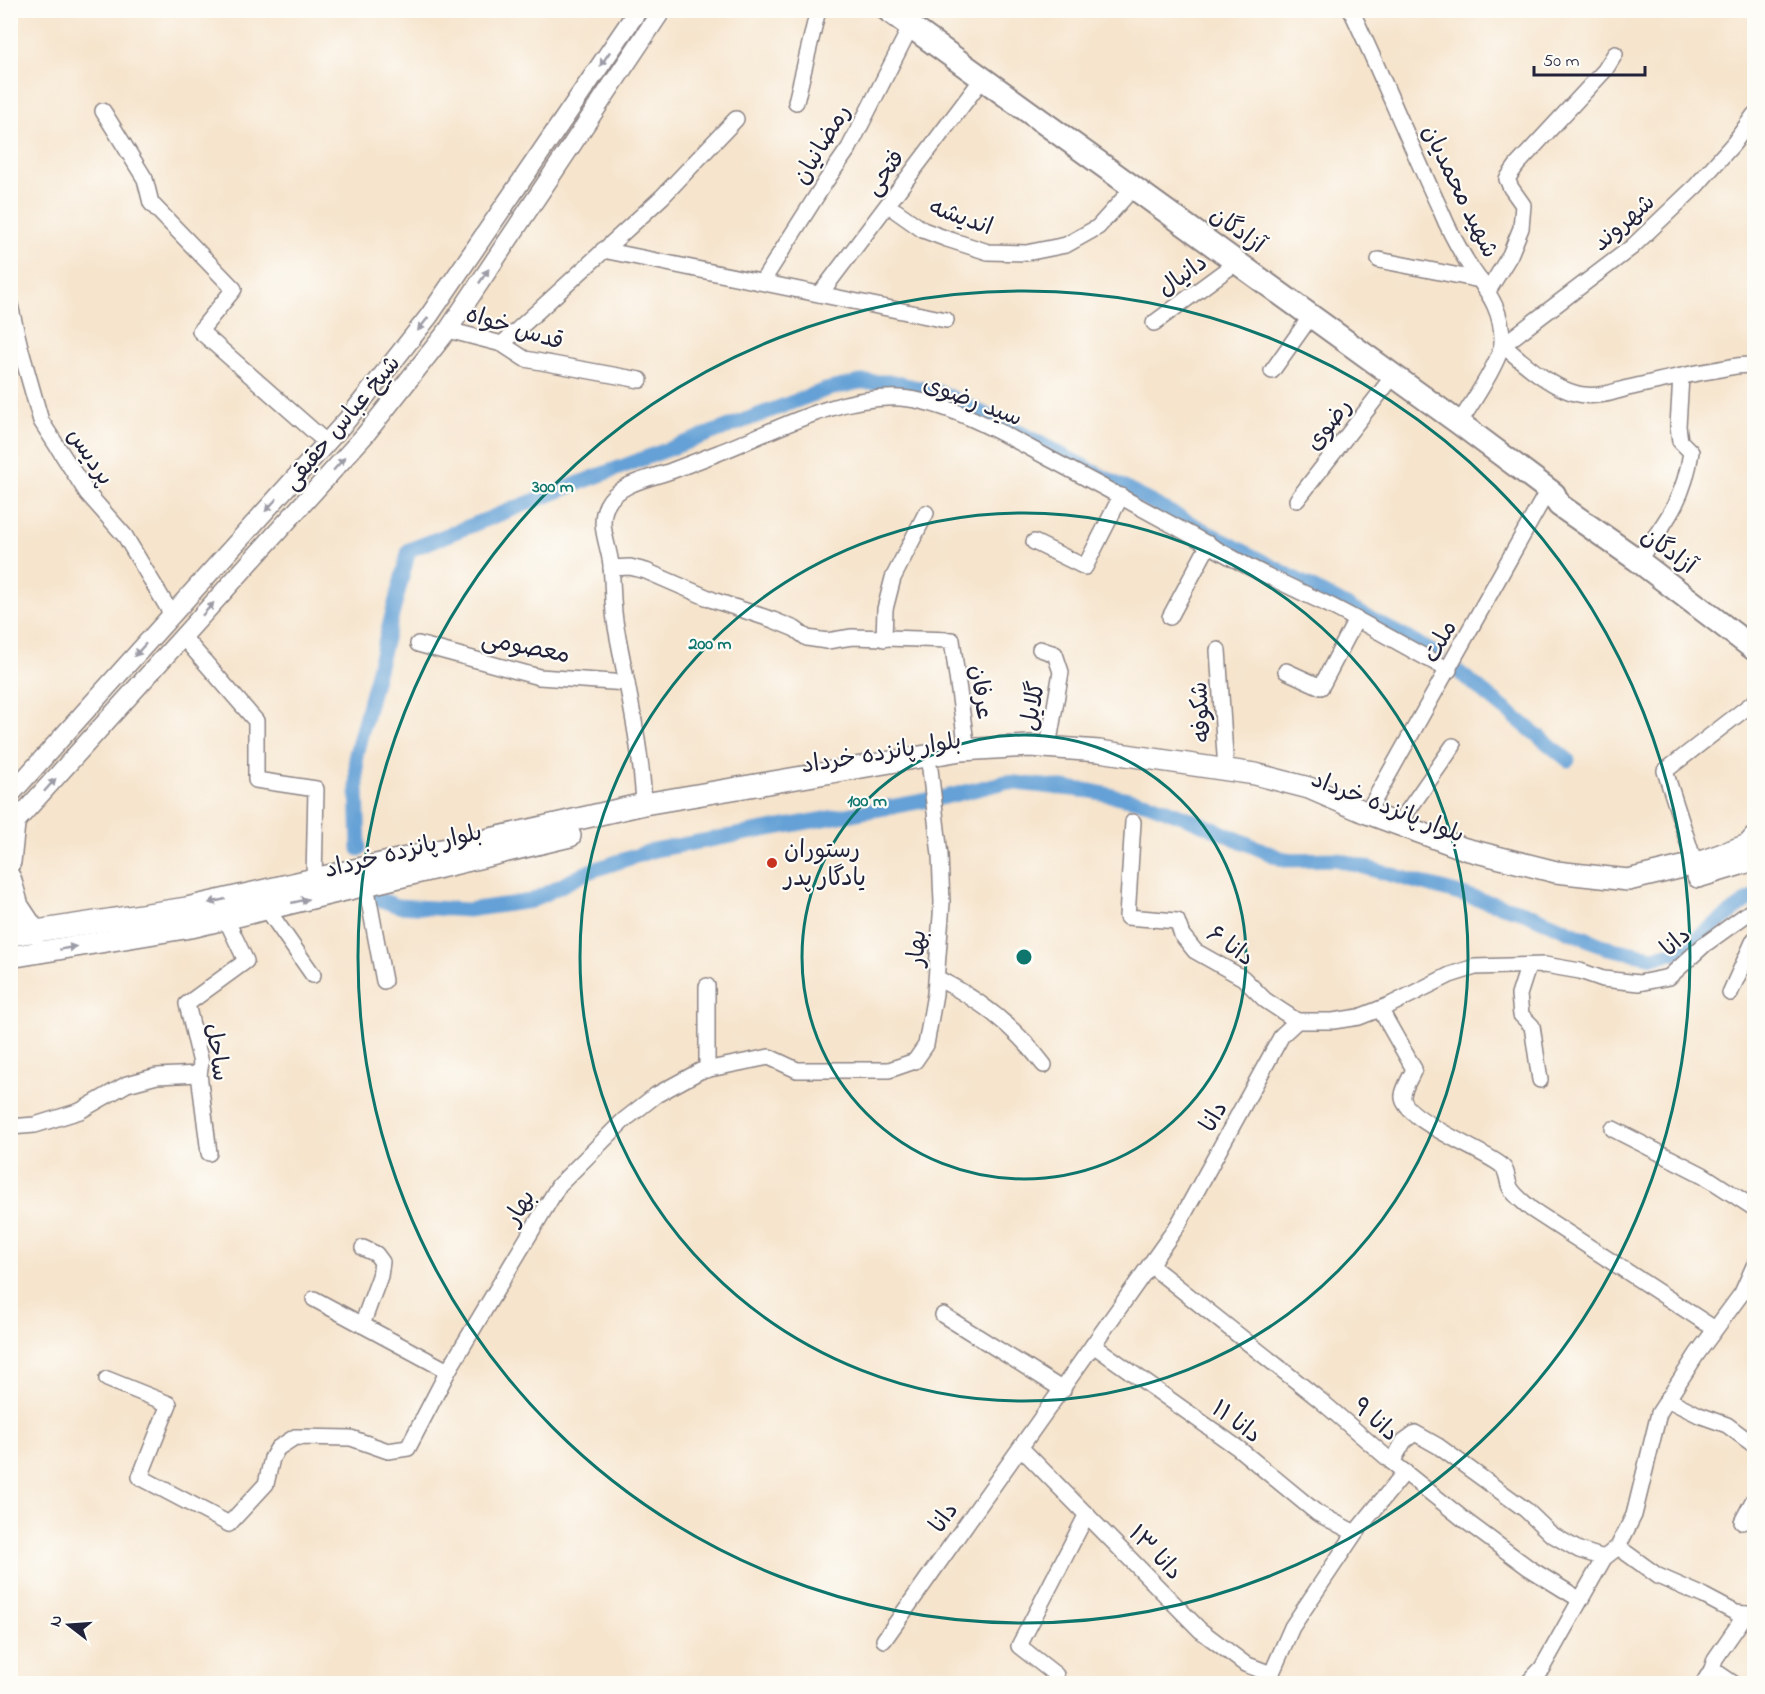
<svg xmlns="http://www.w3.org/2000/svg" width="1765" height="1694" viewBox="0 0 1765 1694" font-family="'Indie Flower','Playpen Sans Arabic',sans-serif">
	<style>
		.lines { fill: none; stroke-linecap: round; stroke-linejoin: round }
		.canal { stroke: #65a1d6; stroke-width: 15 }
		.minor-casing { stroke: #8c8384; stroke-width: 18 }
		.tertiary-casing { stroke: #8c8384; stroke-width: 21 }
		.secondary-casing { stroke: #8c8384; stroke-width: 24 }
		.primary-casing { stroke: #8c8384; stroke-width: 26 }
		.minor { stroke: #fff; stroke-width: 15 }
		.tertiary { stroke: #fff; stroke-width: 18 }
		.secondary { stroke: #fff; stroke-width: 21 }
		.primary { stroke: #fff; stroke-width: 22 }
		.oneway { fill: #9c9ca7 }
		.ring { fill: none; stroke: #0f766e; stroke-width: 3 }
		.poi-dot { fill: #c8321e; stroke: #fdfcf7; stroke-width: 2 }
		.labels { text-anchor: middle; stroke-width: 4.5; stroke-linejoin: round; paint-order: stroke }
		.street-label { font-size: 24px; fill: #22223b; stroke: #fdfcf7 }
		.poi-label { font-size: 24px; fill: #22223b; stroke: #fdfcf7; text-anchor: start }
		.centre { fill: #0f766e; stroke: #fdfcf7; stroke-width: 3 }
		.ring-label { font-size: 18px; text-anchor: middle; font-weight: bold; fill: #0f766e; stroke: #fdfcf7; stroke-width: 4.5; stroke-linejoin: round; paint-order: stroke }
	</style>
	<rect width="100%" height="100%" fill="#fdfcf7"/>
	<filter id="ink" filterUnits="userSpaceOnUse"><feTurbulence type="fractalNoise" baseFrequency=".0167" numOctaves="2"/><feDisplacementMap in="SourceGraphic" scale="12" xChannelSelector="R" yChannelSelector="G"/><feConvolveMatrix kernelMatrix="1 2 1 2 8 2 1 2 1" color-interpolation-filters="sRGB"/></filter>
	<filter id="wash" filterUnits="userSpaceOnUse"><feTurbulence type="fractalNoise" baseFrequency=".008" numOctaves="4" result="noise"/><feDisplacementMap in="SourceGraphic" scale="24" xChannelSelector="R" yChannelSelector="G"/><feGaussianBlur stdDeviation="1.35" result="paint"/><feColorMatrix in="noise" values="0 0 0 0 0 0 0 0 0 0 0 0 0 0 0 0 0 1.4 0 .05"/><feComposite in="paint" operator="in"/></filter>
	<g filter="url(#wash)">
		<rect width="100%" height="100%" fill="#f6e4cc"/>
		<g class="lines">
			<!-- canal -->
			<g class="canal">
				<path d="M1460,673L1568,760"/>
				<path d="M359,849L356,754L409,550L579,483L825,390L860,382H892L942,393L1002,423L1437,654"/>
				<path d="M375,898L398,906L468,910L531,901L590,871L654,850L945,797L1006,782L1091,791L1148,803L1195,821L1285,860L1335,859L1524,912L1608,948L1653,957L1677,952L1754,896"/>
			</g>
		</g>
	</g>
	<g filter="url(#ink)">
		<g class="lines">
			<!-- minor casing -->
			<g class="minor-casing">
				<g id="minor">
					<path d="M1351,10C1383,77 1410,145 1441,211C1448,228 1457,245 1466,260C1484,288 1503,307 1502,342C1502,358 1469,408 1459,423"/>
					<path d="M796,102L818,10"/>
					<path d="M103,111L145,179L151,203L234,289L200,331L327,443"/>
					<path d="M1754,115L1734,143L1696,186L1632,247L1503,345C1523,363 1556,392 1584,395C1600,397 1613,392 1628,388C1655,382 1683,375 1709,371C1724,369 1740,363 1754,366"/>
					<path d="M896,211L923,230L947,239L988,252L1026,253L1066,245L1098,227L1134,187"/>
					<path d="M603,250L946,320"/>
					<path d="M1379,260L1480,280"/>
					<path d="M762,282L826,181L849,148L911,26"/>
					<path d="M1488,291L1510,255L1521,228L1523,205L1511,188L1507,179L1517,165L1605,70L1615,54"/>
					<path d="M820,294L983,78"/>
					<path d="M10,305L20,347L41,421L87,493L125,536L172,615"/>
					<path d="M1154,323L1237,262"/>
					<path d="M448,330L502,344L525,359L640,380"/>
					<path d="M502,344L662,197L736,119"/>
					<path d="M1272,371L1311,316"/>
					<path d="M1297,500L1394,375"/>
					<path d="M1034,542L1085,567L1121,496"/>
					<path d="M1644,552C1669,518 1685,495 1691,452L1680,441L1678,426L1681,377"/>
					<path d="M611,568L630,567L646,571L713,600L773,620L795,629L807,638L827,641L852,637L952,640L967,750"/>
					<path d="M1170,617L1209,544"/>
					<path d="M183,637L256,721V780L316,789L314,879"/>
					<path d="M884,639L885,609L893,578L926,513"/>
					<path d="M418,644L539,677L627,683"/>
					<path d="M1040,649L1055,654L1061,672L1048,747"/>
					<path d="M1218,650L1226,770"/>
					<path d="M1286,671L1321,687L1356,620"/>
					<path d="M644,804C641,745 627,686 616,627C612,606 613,586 611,565C609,545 597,524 607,505C618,483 651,478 671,471C687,465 702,459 718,453C775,431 837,395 900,398C949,401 1011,438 1054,461C1113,492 1171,524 1229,556C1261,574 1295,589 1329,605C1369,625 1409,649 1449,670"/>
					<path d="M1367,813L1548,490"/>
					<path d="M1133,822L1127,917L1177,921L1182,935L1195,951L1243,978L1265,1000L1297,1021"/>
					<path d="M1398,825L1453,746"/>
					<path d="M1695,864L1665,771L1754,702"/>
					<path d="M366,885L384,981"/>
					<path d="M267,909L313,975"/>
					<path d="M1528,967L1519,995L1521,1015L1532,1026L1540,1080"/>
					<path d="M937,978C979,999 1015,1027 1044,1065"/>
					<path d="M707,986V1070"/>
					<path d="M1730,993L1754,940"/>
					<path d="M1380,1009L1414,1069C1411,1077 1404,1087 1403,1095C1399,1118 1483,1150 1501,1165C1509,1172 1506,1181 1511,1189C1516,1197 1525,1203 1531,1209L1715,1329"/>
					<path d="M10,1127L35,1125L80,1111L127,1084L157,1076L199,1074"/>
					<path d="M1613,1129L1703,1175L1754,1208"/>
					<path d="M209,1153L199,1074L201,1063L187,1004L246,961L226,919"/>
					<path d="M1150,1265L1320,1400L1392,1462L1467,1522L1529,1568L1579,1599"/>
					<path d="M314,1299L448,1371"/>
					<path d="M943,1315L1063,1390"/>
					<path d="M362,1325L380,1276L382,1262L376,1254L363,1248"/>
					<path d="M1093,1345L1238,1448L1317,1513L1355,1533"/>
					<path d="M107,1379L169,1404L140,1477L229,1524L266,1484L272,1458L278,1448L295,1437L351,1438L388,1451L408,1448L448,1371L559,1185L623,1121L656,1095L700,1071L769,1057L797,1070H889L915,1061L926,1045L935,994L942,903L940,855L930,769"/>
					<path d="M1667,1399L1699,1415L1727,1425L1754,1445"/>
					<path d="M1021,1448L1200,1630L1245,1664L1271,1674"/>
					<path d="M1392,1462L1404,1441L1415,1433L1438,1446L1526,1510L1551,1534L1579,1550L1604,1558"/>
					<path d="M1742,1522L1754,1499"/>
					<path d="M1618,1547L1658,1576L1704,1596L1736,1613L1754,1615"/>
					<path d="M884,1640L1178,1225L1282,1035L1297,1021H1333L1359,1017L1390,1005L1450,975L1475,967L1545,965L1580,971L1603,979L1639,983L1669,977L1704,945L1754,909"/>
					<path d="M1712,1669L1734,1684"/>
					<path d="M1057,1684L1056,1675L1019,1646L1087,1514"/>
					<path d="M1267,1684L1292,1627L1355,1533L1405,1472"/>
					<path d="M1527,1684L1542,1668L1604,1558L1618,1547L1634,1515L1659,1413L1697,1354L1742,1293L1754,1266"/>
					<path d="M1703,1684L1712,1669L1715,1659L1746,1614"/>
				</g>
			</g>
			<!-- tertiary casing -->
			<g class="tertiary-casing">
				<g id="tertiary">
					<path d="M10,795L347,420L429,316L638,10"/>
					<path d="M10,828L365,435L448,330L662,10"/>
				</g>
			</g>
			<!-- secondary casing -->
			<g class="secondary-casing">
				<g id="secondary">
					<path d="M10,862L14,824"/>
					<path d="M1698,877L1754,860"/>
					<path d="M10,878L18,906L36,933"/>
					<path d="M10,935L187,908L644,804L961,750L1030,746L1099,751L1255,774L1309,788L1367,813L1465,849L1556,872L1628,880L1695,864L1748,845L1754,838"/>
					<path d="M10,957L191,927L570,836"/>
				</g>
			</g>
			<!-- primary casing -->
			<g class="primary-casing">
				<path id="primary" d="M888,10L1459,423L1554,494L1559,505L1636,559L1754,649"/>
			</g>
			<!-- minor -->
			<use href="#minor" class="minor"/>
			<!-- tertiary -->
			<use href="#tertiary" class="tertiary"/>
			<!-- secondary -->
			<use href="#secondary" class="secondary"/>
			<!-- primary -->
			<use href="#primary" class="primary"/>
		</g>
		<!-- one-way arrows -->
		<defs><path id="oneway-solid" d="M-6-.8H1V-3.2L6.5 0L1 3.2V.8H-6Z" transform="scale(1.5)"/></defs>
		<g class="oneway">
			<use href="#oneway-solid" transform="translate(605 59) rotate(124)"/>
			<use href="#oneway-solid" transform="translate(484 276) rotate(-56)"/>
			<use href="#oneway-solid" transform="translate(423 324) rotate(128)"/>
			<use href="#oneway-solid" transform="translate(339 464) rotate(-48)"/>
			<use href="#oneway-solid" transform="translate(271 505) rotate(132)"/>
			<use href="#oneway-solid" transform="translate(208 609) rotate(-48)"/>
			<use href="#oneway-solid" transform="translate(140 650) rotate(132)"/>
			<use href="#oneway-solid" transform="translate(50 785) rotate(-48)"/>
			<use href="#oneway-solid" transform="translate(217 901) rotate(167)"/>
			<use href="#oneway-solid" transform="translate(300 901) rotate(-13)"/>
			<use href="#oneway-solid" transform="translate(68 948) rotate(-10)"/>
		</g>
	</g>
	<!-- distance rings -->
	<g class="ring">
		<circle cx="1024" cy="957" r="222"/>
		<circle cx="1024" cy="957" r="444"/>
		<circle cx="1024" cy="957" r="666"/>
	</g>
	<!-- markers -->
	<circle class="poi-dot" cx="772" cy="863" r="6"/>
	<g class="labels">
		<!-- street labels -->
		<g class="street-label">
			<text transform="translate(821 144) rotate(-59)" y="8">رمضانیان</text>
			<text transform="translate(884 172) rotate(-53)" y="8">فتحی</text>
			<text transform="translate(1461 191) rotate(64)" y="8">شهید محمدیان</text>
			<text transform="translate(961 216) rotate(20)" y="8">اندیشه</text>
			<text transform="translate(1623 222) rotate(-41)" y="8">شهروند</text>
			<text transform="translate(1238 229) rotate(36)" y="8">آزادگان</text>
			<text transform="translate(1182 275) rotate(-37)" y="8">دانیال</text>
			<text transform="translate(515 327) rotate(17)" y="8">قدس خواه</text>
			<text transform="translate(973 400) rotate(21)" y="8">سید رضوی</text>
			<text transform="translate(341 422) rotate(-50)" y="8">شیخ عباس حقیقی</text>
			<text transform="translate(1328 424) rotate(-52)" y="8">رضوی</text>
			<text transform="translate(91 456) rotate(56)" y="8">پردیس</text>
			<text transform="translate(1669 550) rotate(36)" y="8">آزادگان</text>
			<text transform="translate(1439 641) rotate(-61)" y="8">ملت</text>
			<text transform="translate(526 646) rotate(11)" y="8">معصومی</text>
			<text transform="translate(982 692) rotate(82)" y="8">عرفان</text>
			<text transform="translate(1032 706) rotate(-80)" y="8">گلایل</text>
			<text transform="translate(1200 712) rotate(-94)" y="8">شکوفه</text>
			<text transform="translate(881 752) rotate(-9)" y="8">بلوار پانزده خرداد</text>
			<text transform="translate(1388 806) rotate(21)" y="8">بلوار پانزده خرداد</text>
			<text transform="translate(403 850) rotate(-14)" y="8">بلوار پانزده خرداد</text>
			<text transform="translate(1675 941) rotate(-42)" y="8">دانا</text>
			<text transform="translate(1231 945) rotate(35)" y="8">دانا ۶</text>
			<text transform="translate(916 948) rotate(-86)" y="8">بهار</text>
			<text transform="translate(218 1052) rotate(82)" y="8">ساحل</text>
			<text transform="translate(1213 1116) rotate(-60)" y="8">دانا</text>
			<text transform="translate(519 1207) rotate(-59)" y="8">بهار</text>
			<text transform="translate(1376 1419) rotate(41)" y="8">دانا ۹</text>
			<text transform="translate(1237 1421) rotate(36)" y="8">دانا ۱۱</text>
			<text transform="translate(943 1517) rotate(-55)" y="8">دانا</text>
			<text transform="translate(1156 1552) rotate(46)" y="8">دانا ۱۳</text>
		</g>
		<!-- poi labels -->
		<g class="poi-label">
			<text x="784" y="857">رستوران<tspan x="784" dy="28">یادگار پدر</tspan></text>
		</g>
	</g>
	<circle cx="1024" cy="957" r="9" class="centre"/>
	<g class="ring-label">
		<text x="553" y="492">300 m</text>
		<text x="710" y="649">200 m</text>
		<text x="867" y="806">100 m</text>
	</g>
	<!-- margin -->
	<rect width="1765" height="1694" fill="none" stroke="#fdfcf7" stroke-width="36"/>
	<!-- north arrow -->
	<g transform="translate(69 1625) rotate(287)" stroke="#fdfcf7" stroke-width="4.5" paint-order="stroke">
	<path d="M0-4.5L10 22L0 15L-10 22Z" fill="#22223b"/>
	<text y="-9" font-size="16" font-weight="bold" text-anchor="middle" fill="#22223b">N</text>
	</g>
	<!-- scale -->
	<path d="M1534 66v9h111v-9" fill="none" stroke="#22223b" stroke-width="3"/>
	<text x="1543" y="66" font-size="18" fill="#22223b" stroke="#fdfcf7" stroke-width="4.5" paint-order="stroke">50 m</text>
</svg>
